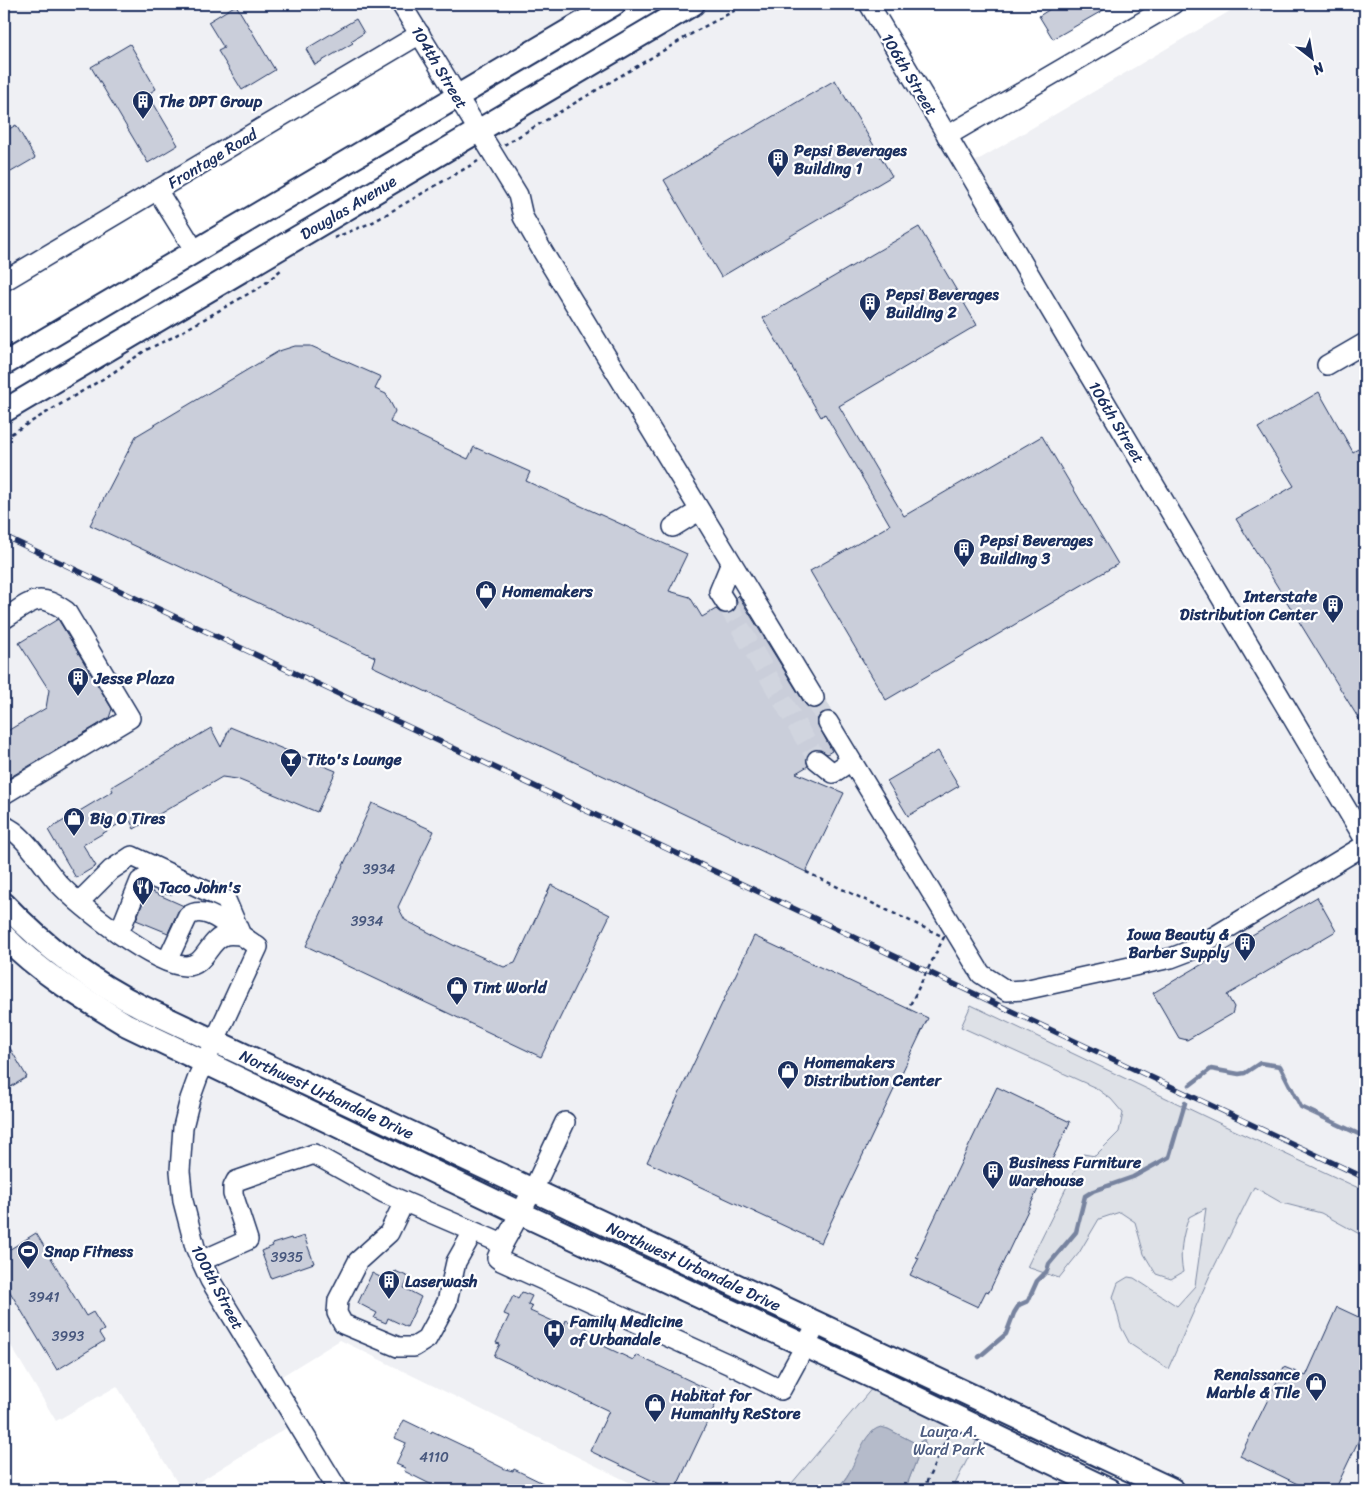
<svg xmlns="http://www.w3.org/2000/svg" width="1369" height="1494" viewBox="0 0 1369 1494" font-family="Sriracha,sans-serif">
	<style>
		.built { fill: #eff0f4 }
		.green { fill: #dee1e7; stroke: #7c88a2 }
		.water { fill: #b5bbca; stroke: #77839f }
		.lines { fill: none; stroke-linecap: round; stroke-linejoin: round }
		.stream { stroke: #77839f; stroke-width: 4.5 }
		.building { fill: #caceda; stroke: #1b2f5e }
		.minor-tunnel { stroke: #d1d5df; stroke-width: 19; stroke-dasharray: 19 9; stroke-linecap: butt }
		.minor-casing { stroke: #1b2f5e; stroke-width: 22 }
		.major-casing { stroke: #1b2f5e; stroke-width: 26 }
		.path { stroke: #1b2f5e; stroke-width: 2.5; stroke-dasharray: 4 4; stroke-linecap: butt }
		.minor { stroke: #fff; stroke-width: 19 }
		.major { stroke: #fff; stroke-width: 22 }
		.rail-casing { stroke: #1b2f5e; stroke-width: 5.5 }
		.rail { stroke: #fff; stroke-width: 4; stroke-dasharray: 11; stroke-linecap: butt }
		.path-bridge { stroke: #1b2f5e; stroke-width: 2.5; stroke-dasharray: 4 4; stroke-linecap: butt }
		.labels { text-anchor: middle; stroke-width: 4.5; stroke-linejoin: round; paint-order: stroke }
		.number-label { font-size: 14px; fill: #47577d }
		.street-label { font-size: 16px; fill: #1b2f5e; stroke: #fff }
		.poi-label { font-size: 16px; font-weight: bold; fill: #1b2f5e; stroke: #fff; text-anchor: start }
		.park-label { font-size: 16px; fill: #4c5c80; stroke: #fff }
	</style>
	<rect width="100%" height="100%" fill="#fff"/>
	<filter id="ink" filterUnits="userSpaceOnUse"><feTurbulence type="fractalNoise" baseFrequency=".02" numOctaves="2"/><feDisplacementMap in="SourceGraphic" scale="10" xChannelSelector="R" yChannelSelector="G"/><feConvolveMatrix kernelMatrix="1 2 1 2 8 2 1 2 1" color-interpolation-filters="sRGB"/></filter>
	<g filter="url(#ink)">
		<!-- built -->
		<g class="built">
			<path d="M4,4H614L458,96L420,35L4,281Z"/>
			<path d="M693,4H869L966,167L1242,4H1365V1490H1173L144,1008L4,904V411Z"/>
			<path d="M4,936L57,981L879,1380L786,1490H645L340,1340L272,1382L296,1422L186,1490H182L117,1386L56,1421L4,1334Z"/>
			<path d="M982,1430L1109,1490H952Z"/>
		</g>
		<!-- green -->
		<g class="green">
			<path d="M971,1005L1225,1126L1365,1191V1237L1321,1213L1282,1203L1254,1187L1210,1275L1168,1369L1130,1344L1121,1327L1113,1297L1118,1283L1128,1277L1134,1278L1177,1306L1195,1286L1206,1208L1189,1217C1182,1236 1179,1253 1183,1272L1171,1279L1156,1274L1144,1254L1135,1222L1120,1212L1099,1219L1079,1253L1059,1278L1027,1267L1083,1154L1095,1156L1119,1132L1123,1113L1111,1099L1096,1088L961,1027Z"/>
			<path d="M879,1380L982,1430L952,1490H905L924,1440L917,1444L888,1429L872,1431C862,1447 848,1483 833,1490H786Z"/>
		</g>
		<!-- water -->
		<path class="water" d="M881,1427L888,1429L917,1444L924,1439L926,1447L920,1451L905,1490H833C856,1479 858,1432 881,1427Z"/>
		<g class="lines">
			<!-- stream -->
			<g class="stream">
				<path d="M1190,1085L1211,1069L1239,1074L1245,1073L1260,1063L1280,1066L1301,1107L1365,1137"/>
				<path d="M979,1357L1006,1334L1014,1313L1019,1305L1028,1301L1037,1281L1047,1271L1049,1264L1076,1232L1085,1196L1093,1191L1133,1177L1169,1157L1185,1103"/>
			</g>
		</g>
		<!-- building -->
		<g class="building">
			<path d="M1058,4H1114L1053,39L1039,16Z"/>
			<path d="M236,5L275,70L242,90L218,51L224,48L208,22Z"/>
			<path d="M356,19L364,33L351,41L353,43L315,65L306,49Z"/>
			<path d="M130,44L156,89L148,94L178,145L148,163L91,67Z"/>
			<path d="M835,80L892,176L721,277L664,180Z"/>
			<path d="M16,125L35,158L4,176V132Z"/>
			<path d="M919,227L977,325L839,406L886,486L904,516L1042,436L1118,564L886,700L810,571L890,525L825,414L821,417L763,318Z"/>
			<path d="M295,346H311L381,377L375,389L386,394L395,411L390,422L468,459L474,447L530,472L526,481L687,554L669,591L690,597L702,617L716,609L721,613L726,614L732,613L736,608L737,602L736,597L738,595L805,704L809,708L815,709L820,707L824,701L830,711L822,713L818,717L817,723L832,751L827,754L819,749L813,750L806,758L808,766L796,773L844,793L806,872L372,666L375,657L90,525L136,436L279,351Z"/>
			<path d="M1319,392L1353,452L1365,445V729L1236,519L1294,486L1258,428Z"/>
			<path d="M58,619L112,709L109,718L4,781V733L46,708L49,690L19,643Z"/>
			<path d="M230,727L336,771L317,812L237,779L222,777L134,829L129,818L83,845L96,866L76,878L48,830L113,791L111,787L211,728L221,747Z"/>
			<path d="M938,751L959,786L908,816L887,781Z"/>
			<path d="M372,803L434,831L398,907L405,920L455,946V945L504,967L515,963L551,885L610,915L541,1057L306,946Z"/>
			<path d="M148,890L184,906L178,911L168,933L136,920Z"/>
			<path d="M1317,897L1336,931L1227,995L1234,1007L1232,1014L1187,1040L1179,1038L1153,993Z"/>
			<path d="M754,936L928,1018L821,1243L647,1162Z"/>
			<path d="M4,1038L27,1077L4,1091Z"/>
			<path d="M997,1087L1070,1122L989,1292L986,1291L978,1307L910,1275L919,1258L916,1257Z"/>
			<path d="M36,1233L86,1316L93,1312L104,1330L99,1333L104,1341L57,1370L4,1282V1253Z"/>
			<path d="M304,1236L314,1263L271,1278L261,1251L273,1246L272,1244L291,1238L292,1240Z"/>
			<path d="M395,1271L409,1277L404,1288L421,1297L407,1327L388,1318L386,1323L374,1318L377,1313L358,1303L372,1273L390,1282Z"/>
			<path d="M522,1292L532,1296L528,1304L533,1306L530,1311L564,1326L566,1320L575,1324L578,1319L588,1323L586,1328L591,1331L587,1338L633,1360L636,1355L720,1395L675,1490H672L590,1451L609,1411L494,1356L500,1344L496,1343L509,1316L504,1314L513,1296L518,1299Z"/>
			<path d="M1337,1307L1365,1320V1427L1335,1490H1310L1240,1456L1284,1367L1306,1376Z"/>
			<path d="M404,1420L431,1433L432,1431L472,1450L471,1452L505,1469L513,1471L514,1469L557,1490H442L404,1471L405,1468L396,1464L406,1443L395,1438Z"/>
		</g>
		<g class="lines">
			<!-- minor-tunnel -->
			<g class="minor-tunnel">
				<path d="M726,603L817,760"/>
				<path d="M814,698L828,722"/>
			</g>
			<!-- minor casing -->
			<g class="minor-casing">
				<g id="minor">
					<path d="M401,4L518,195L523,217L543,252L814,698"/>
					<path d="M869,4L1365,840"/>
					<path d="M947,136L1173,4"/>
					<path d="M157,190L195,251"/>
					<path d="M4,281L420,34"/>
					<path d="M1327,365L1365,343"/>
					<path d="M673,527L699,511"/>
					<path d="M726,603L719,592L731,563"/>
					<path d="M4,619C30,603 37,590 66,611L130,718L4,794"/>
					<path d="M828,722L981,974L1007,991L1024,990L1171,958L1192,950L1365,845"/>
					<path d="M817,760L833,773L851,761"/>
					<path d="M4,825C8,828 13,830 16,833C33,847 44,867 58,883C80,906 153,965 185,966C206,967 208,939 226,935C231,934 237,935 241,935"/>
					<path d="M79,902L111,870L132,856L226,900L241,935L258,947L198,1077L190,1099L183,1127L180,1171L183,1201L195,1247L210,1280L338,1490"/>
					<path d="M119,933L140,881L149,876L169,884"/>
					<path d="M167,961L188,916C205,904 227,926 241,935"/>
					<path d="M404,1202L389,1233L358,1261L338,1300L337,1313L343,1324L398,1347H414L427,1339L447,1302L456,1262L473,1232"/>
					<path d="M503,1244L533,1190L565,1122"/>
					<path d="M201,1261L248,1240L233,1194V1187L236,1181L314,1154L384,1193L503,1244L497,1258L501,1261L737,1368L781,1390L817,1324"/>
				</g>
			</g>
			<!-- major casing -->
			<g class="major-casing">
				<g id="major">
					<path d="M4,364L614,4"/>
					<path d="M4,411L693,4"/>
					<path d="M4,904C44,946 91,982 144,1008L1173,1490"/>
					<path d="M4,936C40,973 84,999 127,1025L520,1213L879,1380L1109,1490"/>
				</g>
			</g>
			<!-- path -->
			<g class="path">
				<path d="M504,145L698,30L747,4"/>
				<path d="M334,238L373,222L478,161"/>
				<path d="M4,438L111,374L146,350L171,338L262,286L282,269"/>
				<path d="M923,1490L949,1433"/>
			</g>
			<!-- minor -->
			<use href="#minor" class="minor"/>
			<!-- major -->
			<use href="#major" class="major"/>
			<!-- rail casing -->
			<g class="rail-casing">
				<path id="rail" d="M4,536L1365,1178"/>
			</g>
			<!-- rail -->
			<use href="#rail" class="rail"/>
			<!-- path-bridge -->
			<path class="path-bridge" d="M806,872L944,937L908,1009"/>
		</g>
	</g>
	<!-- icons -->
	<defs>
		<g id="building-pin" transform="scale(1.125)"><path d="M0 17L-7.5 6A9.5 9.5 0 1 1 7.5 6Z" fill="#1b2f5e" stroke="#fff"/><path d="M-4-6H4V6H1V3H-1V6H-4ZM-2.5-4.3h1.7v1.8h-1.7ZM.8-4.3h1.7v1.8H.8ZM-2.5-1h1.7V.8h-1.7ZM.8-1h1.7V.8H.8Z" fill="#fff"/></g>
		<g id="shop-pin" transform="scale(1.125)"><path d="M0 17L-7.5 6A9.5 9.5 0 1 1 7.5 6Z" fill="#1b2f5e" stroke="#fff"/><path d="M-5-2.5h2.3a2.7 3.5 0 0 1 5.4 0H5L5.5 6h-11ZM-1.5-2.5h3a1.5 2.3 0 0 0-3 0Z" fill="#fff"/></g>
		<g id="bar-pin" transform="scale(1.125)"><path d="M0 17L-7.5 6A9.5 9.5 0 1 1 7.5 6Z" fill="#1b2f5e" stroke="#fff"/><path d="M-6-5H6L.8 .8V4.5H3.5V6h-7V4.5H-.8V.8Z" fill="#fff"/></g>
		<g id="restaurant-pin" transform="scale(1.125)"><path d="M0 17L-7.5 6A9.5 9.5 0 1 1 7.5 6Z" fill="#1b2f5e" stroke="#fff"/><path d="M-5-6h1v4h1v-4h1v4h1v-4h1v5L-1.5 .5V6h-2V.5L-5-1ZM5-6V6H3V1.5H1.5Q1.5-4 5-6Z" fill="#fff"/></g>
		<g id="stadium-pin" transform="scale(1.125)"><path d="M0 17L-7.5 6A9.5 9.5 0 1 1 7.5 6Z" fill="#1b2f5e" stroke="#fff"/><path d="M0-5a6.5 5 0 1 0 0 10a6.5 5 0 1 0 0-10ZM-3.5-1.8h7v3.6h-7Z" fill="#fff"/></g>
		<g id="hospital-pin" transform="scale(1.125)"><path d="M0 17L-7.5 6A9.5 9.5 0 1 1 7.5 6Z" fill="#1b2f5e" stroke="#fff"/><path d="M-5-5h3v3.5h4V-5h3V5h-3V1.5h-4V5h-3Z" fill="#fff"/></g>
	</defs>
	<g fill-rule="evenodd">
		<use href="#building-pin" x="143" y="101"/>
		<use href="#building-pin" x="778" y="159"/>
		<use href="#building-pin" x="870" y="303"/>
		<use href="#building-pin" x="964" y="549"/>
		<use href="#shop-pin" x="486" y="591"/>
		<use href="#building-pin" x="1333" y="605"/>
		<use href="#building-pin" x="78" y="678"/>
		<use href="#bar-pin" x="291" y="759"/>
		<use href="#shop-pin" x="74" y="818"/>
		<use href="#restaurant-pin" x="143" y="887"/>
		<use href="#building-pin" x="1245" y="943"/>
		<use href="#shop-pin" x="457" y="987"/>
		<use href="#shop-pin" x="788" y="1071"/>
		<use href="#building-pin" x="993" y="1171"/>
		<use href="#stadium-pin" x="28" y="1251"/>
		<use href="#building-pin" x="389" y="1281"/>
		<use href="#hospital-pin" x="554" y="1330"/>
		<use href="#shop-pin" x="1316" y="1383"/>
		<use href="#shop-pin" x="655" y="1404"/>
	</g>
	<g class="labels">
		<!-- number labels -->
		<g class="number-label">
			<text x="379" y="874">3934</text>
			<text x="367" y="926">3934</text>
			<text x="287" y="1262">3935</text>
			<text x="44" y="1302">3941</text>
			<text x="68" y="1341">3993</text>
			<text x="434" y="1462">4110</text>
		</g>
		<!-- street labels -->
		<g class="street-label">
			<text transform="translate(440 67) rotate(59)" y="6">104th Street</text>
			<text transform="translate(910 74) rotate(59)" y="6">106th Street</text>
			<text transform="translate(212 158) rotate(-31)" y="6">Frontage Road</text>
			<text transform="translate(348 207) rotate(-31)" y="6">Douglas Avenue</text>
			<text transform="translate(1117 422) rotate(59)" y="6">106th Street</text>
			<text transform="translate(327 1094) rotate(25)" y="6">Northwest Urbandale Drive</text>
			<text transform="translate(694 1266) rotate(25)" y="6">Northwest Urbandale Drive</text>
			<text transform="translate(218 1287) rotate(62)" y="6">100th Street</text>
		</g>
		<!-- poi labels -->
		<g class="poi-label">
			<text x="159" y="107">The DPT Group</text>
			<text x="794" y="156">Pepsi Beverages<tspan x="794" dy="18">Building 1</tspan></text>
			<text x="886" y="300">Pepsi Beverages<tspan x="886" dy="18">Building 2</tspan></text>
			<text x="980" y="546">Pepsi Beverages<tspan x="980" dy="18">Building 3</tspan></text>
			<text x="502" y="597">Homemakers</text>
			<text x="1317" y="602" text-anchor="end">Interstate<tspan x="1317" dy="18">Distribution Center</tspan></text>
			<text x="94" y="684">Jesse Plaza</text>
			<text x="307" y="765">Tito's Lounge</text>
			<text x="90" y="824">Big O Tires</text>
			<text x="159" y="893">Taco John's</text>
			<text x="1229" y="940" text-anchor="end">Iowa Beauty &amp;<tspan x="1229" dy="18">Barber Supply</tspan></text>
			<text x="473" y="993">Tint World</text>
			<text x="804" y="1068">Homemakers<tspan x="804" dy="18">Distribution Center</tspan></text>
			<text x="1009" y="1168">Business Furniture<tspan x="1009" dy="18">Warehouse</tspan></text>
			<text x="44" y="1257">Snap Fitness</text>
			<text x="405" y="1287">Laserwash</text>
			<text x="570" y="1327">Family Medicine<tspan x="570" dy="18">of Urbandale</tspan></text>
			<text x="1300" y="1380" text-anchor="end">Renaissance<tspan x="1300" dy="18">Marble &amp; Tile</tspan></text>
			<text x="671" y="1401">Habitat for<tspan x="671" dy="18">Humanity ReStore</tspan></text>
		</g>
		<!-- park labels -->
		<g class="park-label">
			<text x="949" y="1437">Laura A.<tspan x="949" dy="18">Ward Park</tspan></text>
		</g>
	</g>
	<!-- margin -->
	<rect width="1369" height="1494" fill="none" stroke="#fff" stroke-width="20"/>
	<rect x="10" y="10" width="1349" height="1474" fill="none" stroke="#1b2f5e" stroke-width="2" filter="url(#ink)"/>
	<!-- north arrow -->
	<g transform="translate(1312 58) rotate(149)" stroke="#ffffff" stroke-width="4" paint-order="stroke">
	<path d="M0-4L9 19L0 12L-9 19Z" fill="#1b2f5e"/>
	<text y="-8" font-size="14" font-weight="bold" text-anchor="middle" fill="#1b2f5e">N</text>
	</g>
</svg>
